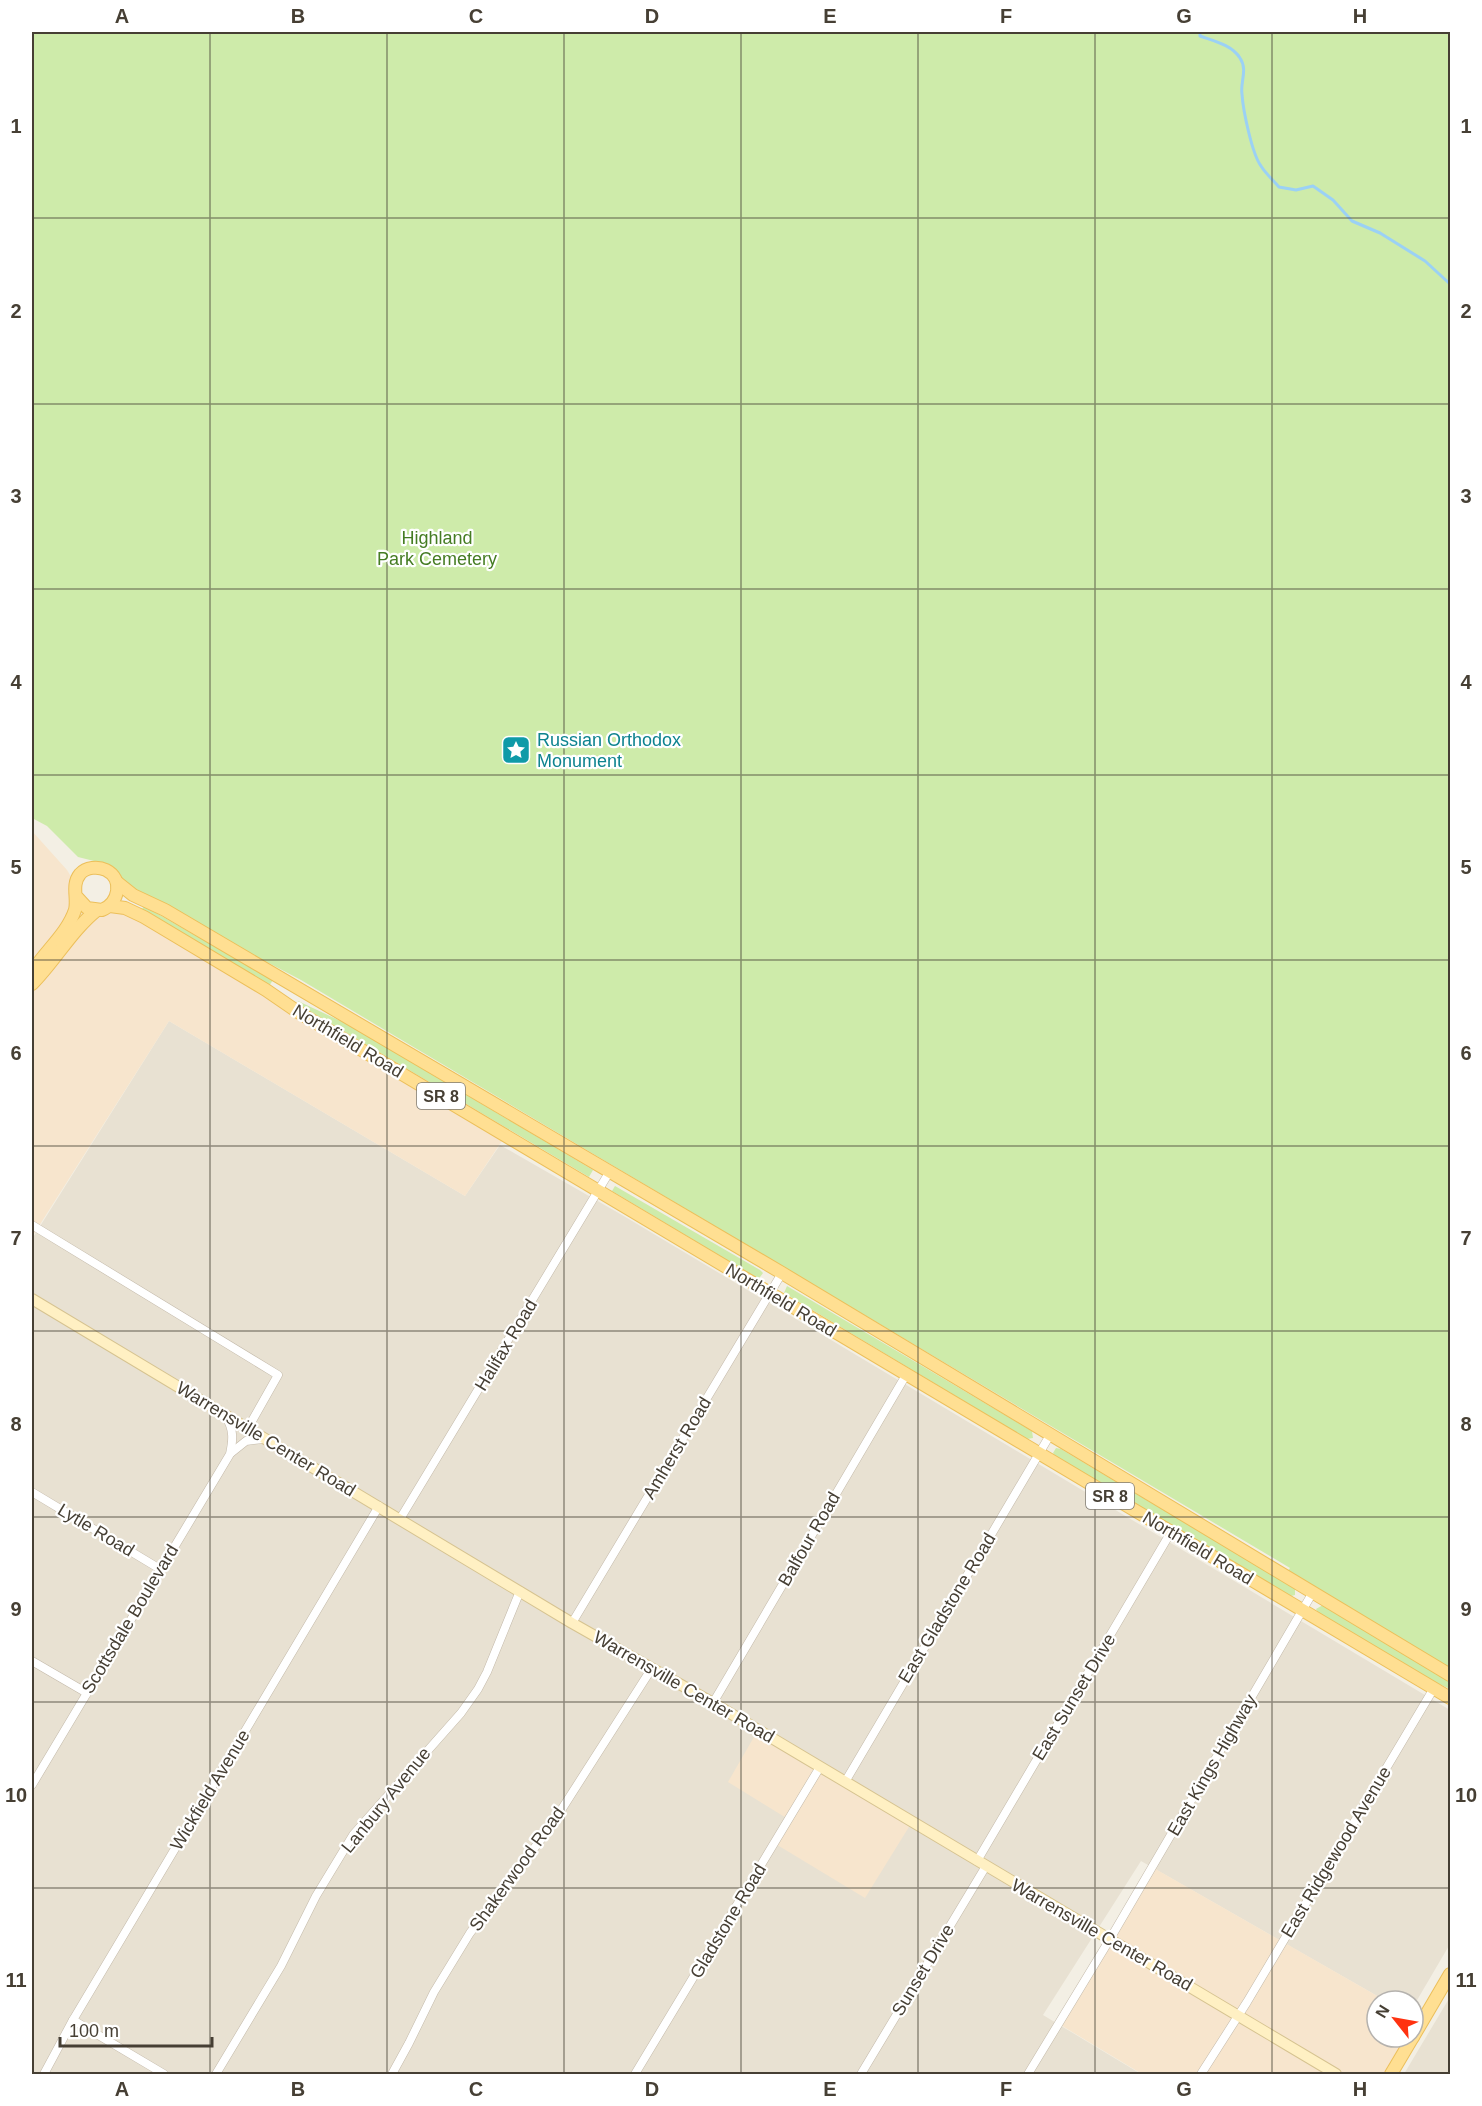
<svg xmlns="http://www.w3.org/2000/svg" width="1482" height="2106" viewBox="0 0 1482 2106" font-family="Arial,sans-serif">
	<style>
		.residential { fill: #e8e1d2 }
		.commercial { fill: #f7e5cd }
		.green { fill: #ceebaa }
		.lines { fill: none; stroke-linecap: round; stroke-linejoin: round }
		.stream { stroke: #9bd1f5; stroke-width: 3 }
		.minor-casing { stroke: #c3b9a9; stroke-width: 9 }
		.secondary-casing { stroke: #d6c390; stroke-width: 12 }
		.primary-casing { stroke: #ecbf5a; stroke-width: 14 }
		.minor { stroke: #fff; stroke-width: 8 }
		.secondary { stroke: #fff0c3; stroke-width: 10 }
		.primary { stroke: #ffdf92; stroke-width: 12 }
		.grid { fill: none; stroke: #463f34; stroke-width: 1.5; stroke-opacity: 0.55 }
		.labels { text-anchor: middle; stroke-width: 4.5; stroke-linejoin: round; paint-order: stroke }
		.shield { fill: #fff; stroke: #7e7971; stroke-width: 1.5 }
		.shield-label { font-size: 16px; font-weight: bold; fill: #463f34 }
		.park-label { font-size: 18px; fill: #457c23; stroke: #fff }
		.culture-label { font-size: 18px; fill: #0d838f; stroke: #fff; text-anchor: start }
		.street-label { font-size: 18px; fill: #463f34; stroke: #fff }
		.neatline { fill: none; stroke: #463f34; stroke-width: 2 }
		.grid-label { font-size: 20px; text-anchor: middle; font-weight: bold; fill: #463f34 }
	</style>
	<rect width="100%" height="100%" fill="#f3efe4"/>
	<!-- residential -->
	<g class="residential">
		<path d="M169,1021L465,1196L500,1145L622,1215L1450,1710V1944L1413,2007V2001H1386L1141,1861L1043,2015L1141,2074H32V1239Z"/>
		<path d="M1450,1997V2074H1404Z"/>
	</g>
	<!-- commercial -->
	<g class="commercial">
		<path d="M32,831L67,870L75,883L79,902L125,908L506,1135L465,1196L169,1021L32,1237Z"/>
		<path d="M758,1730L912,1822L865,1898L774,1843L788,1819L728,1782Z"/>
		<path d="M1152,1867L1386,2001H1377V2037H1413L1391,2074H1142L1059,2024Z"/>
	</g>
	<!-- green -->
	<g class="green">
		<path d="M32,32H1450V1665L1446,1672L1295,1588V1595L1291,1596L1055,1456L1053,1453L1056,1448L1061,1449L1281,1580L1290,1568L395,1036L301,980L132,891L110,865L78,857L47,826L32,818Z"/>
		<path d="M144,906L273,980L269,986L142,909Z"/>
		<path d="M298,1001L349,1025L593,1170L589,1177L298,1004Z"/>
		<path d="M615,1186L760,1270L763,1273L760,1277L757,1278L612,1191Z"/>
		<path d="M787,1286L1032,1431L1033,1438L1027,1439L784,1293Z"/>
		<path d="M1323,1605L1450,1681V1689L1433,1681L1318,1613L1316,1609Z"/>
	</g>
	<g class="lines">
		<!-- stream -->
		<path class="stream" d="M1200,32V36C1214,41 1232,45 1240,58C1248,70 1240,82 1242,94C1243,110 1252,154 1261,166C1266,174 1273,180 1279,187L1296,190L1313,186L1333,200L1352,221L1380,233L1425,261L1450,284"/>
		<!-- minor casing -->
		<g class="minor-casing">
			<g id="minor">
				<path d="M32,1225L278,1375L248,1428"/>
				<path d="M231,1453L246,1441L263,1439"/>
				<path d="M32,1492L160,1569"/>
				<path d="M400,1519L610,1171"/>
				<path d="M572,1623L782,1273"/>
				<path d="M32,1661L87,1693"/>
				<path d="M713,1703L906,1375"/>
				<path d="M845,1782L1050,1435"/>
				<path d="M32,1785L230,1454C233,1440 234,1430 226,1417"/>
				<path d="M977,1861L1171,1532"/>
				<path d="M73,2020L164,2074"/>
				<path d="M44,2074L73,2020L379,1506"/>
				<path d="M216,2074L281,1966L316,1896L353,1835L461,1713L478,1689L487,1672L520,1591"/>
				<path d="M392,2074L409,2043L434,1992L470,1933L551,1826L652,1668"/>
				<path d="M635,2074L820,1767"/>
				<path d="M861,2074L986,1866"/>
				<path d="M1028,2074L1110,1939L1313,1592"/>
				<path d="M1201,2074L1247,2002L1434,1688"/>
			</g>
		</g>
		<!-- secondary casing -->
		<g class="secondary-casing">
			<path id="secondary" d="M32,1299L572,1623L713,1703L1336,2074"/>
		</g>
		<!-- primary casing -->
		<g class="primary-casing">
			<g id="primary">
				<path d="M118,883L133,895L165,910L782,1273L1450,1675"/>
				<path d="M110,906L125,908L144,917L266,990L298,1012L1450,1698"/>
				<path d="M32,972C45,951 67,934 75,910C78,898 71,885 80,874C86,867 98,866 106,870C124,879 119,903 102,910L87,908L76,896"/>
				<path d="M32,984C55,961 71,931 97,910"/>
				<path d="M1413,2037L1450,1974"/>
				<path d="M1391,2074L1413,2037"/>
			</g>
		</g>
		<!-- minor -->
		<use href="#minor" class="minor"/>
		<!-- secondary -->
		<use href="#secondary" class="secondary"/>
		<!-- primary -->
		<use href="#primary" class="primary"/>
	</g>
	<!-- grid -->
	<path class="grid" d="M210,32V2074M387,32V2074M564,32V2074M741,32V2074M918,32V2074M1095,32V2074M1272,32V2074M32,218H1450M32,404H1450M32,589H1450M32,775H1450M32,960H1450M32,1146H1450M32,1331H1450M32,1517H1450M32,1702H1450M32,1888H1450"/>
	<!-- icons -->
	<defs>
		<g id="sight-square" transform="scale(1.5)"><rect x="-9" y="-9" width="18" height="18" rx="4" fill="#0f9aa8" stroke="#fff"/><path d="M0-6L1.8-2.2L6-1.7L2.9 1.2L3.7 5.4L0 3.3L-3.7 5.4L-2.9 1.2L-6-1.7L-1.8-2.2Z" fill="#fff"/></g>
	</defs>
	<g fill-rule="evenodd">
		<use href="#sight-square" x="516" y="750"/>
	</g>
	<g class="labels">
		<!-- shield labels -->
		<g class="shield">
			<rect x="417" y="1083" width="48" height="26" rx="4.5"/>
			<rect x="1086" y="1483" width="48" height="26" rx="4.5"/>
		</g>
		<g class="shield-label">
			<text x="441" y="1102">SR 8</text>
			<text x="1110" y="1502">SR 8</text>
		</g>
		<!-- park labels -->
		<g class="park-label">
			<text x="437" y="544">Highland<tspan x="437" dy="21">Park Cemetery</tspan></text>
		</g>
		<!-- culture labels -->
		<g class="culture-label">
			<text x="537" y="746">Russian Orthodox<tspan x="537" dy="21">Monument</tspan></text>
		</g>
		<!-- street labels -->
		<g class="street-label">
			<text transform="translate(348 1041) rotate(31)" y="6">Northfield Road</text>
			<text transform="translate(781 1300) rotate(31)" y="6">Northfield Road</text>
			<text transform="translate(506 1345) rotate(-59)" y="6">Halifax Road</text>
			<text transform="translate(266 1439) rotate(31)" y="6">Warrensville Center Road</text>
			<text transform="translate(677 1448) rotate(-59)" y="6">Amherst Road</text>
			<text transform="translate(96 1530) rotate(31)" y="6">Lytle Road</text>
			<text transform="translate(809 1539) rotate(-60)" y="6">Balfour Road</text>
			<text transform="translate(1198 1548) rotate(31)" y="6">Northfield Road</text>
			<text transform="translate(947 1608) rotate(-59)" y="6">East Gladstone Road</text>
			<text transform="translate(130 1619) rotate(-59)" y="6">Scottsdale Boulevard</text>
			<text transform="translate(684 1687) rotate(30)" y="6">Warrensville Center Road</text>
			<text transform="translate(1074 1697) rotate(-59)" y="6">East Sunset Drive</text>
			<text transform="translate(1212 1765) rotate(-60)" y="6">East Kings Highway</text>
			<text transform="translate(210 1790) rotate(-59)" y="6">Wickfield Avenue</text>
			<text transform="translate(386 1800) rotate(-51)" y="6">Lanbury Avenue</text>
			<text transform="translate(1336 1852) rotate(-59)" y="6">East Ridgewood Avenue</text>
			<text transform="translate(517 1869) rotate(-54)" y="6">Shakerwood Road</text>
			<text transform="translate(728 1921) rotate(-59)" y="6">Gladstone Road</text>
			<text transform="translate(1102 1935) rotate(30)" y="6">Warrensville Center Road</text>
			<text transform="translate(923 1970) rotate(-59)" y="6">Sunset Drive</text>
		</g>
	</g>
	<!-- border -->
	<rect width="1482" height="2106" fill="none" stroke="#ffffff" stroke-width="66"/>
	<!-- north arrow -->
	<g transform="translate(1395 2019) rotate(301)"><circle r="28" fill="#ffffff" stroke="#b5b2ae" stroke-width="1.5"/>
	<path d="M0-4.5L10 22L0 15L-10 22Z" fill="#ff3210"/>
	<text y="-9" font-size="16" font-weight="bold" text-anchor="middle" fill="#463f34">N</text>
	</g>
	<!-- scale -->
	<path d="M60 2037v9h152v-9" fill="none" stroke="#463f34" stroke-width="3"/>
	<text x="69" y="2037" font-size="18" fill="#463f34" stroke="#ffffff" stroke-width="4.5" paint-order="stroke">100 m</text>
	<rect x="33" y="33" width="1416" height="2040" class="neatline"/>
	<g class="grid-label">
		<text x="122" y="23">A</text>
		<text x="298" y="23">B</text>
		<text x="476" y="23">C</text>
		<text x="652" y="23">D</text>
		<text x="830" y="23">E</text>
		<text x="1006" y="23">F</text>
		<text x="1184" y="23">G</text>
		<text x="1360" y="23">H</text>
		<text x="16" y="133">1</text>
		<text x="1466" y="133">1</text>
		<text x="16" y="318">2</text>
		<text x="1466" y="318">2</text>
		<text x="16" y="503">3</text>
		<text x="1466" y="503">3</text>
		<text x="16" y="689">4</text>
		<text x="1466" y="689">4</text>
		<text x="16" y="874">5</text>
		<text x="1466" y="874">5</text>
		<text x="16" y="1060">6</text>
		<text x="1466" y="1060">6</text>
		<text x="16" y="1245">7</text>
		<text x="1466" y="1245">7</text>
		<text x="16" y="1431">8</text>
		<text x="1466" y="1431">8</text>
		<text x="16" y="1616">9</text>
		<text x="1466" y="1616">9</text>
		<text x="16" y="1802">10</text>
		<text x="1466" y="1802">10</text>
		<text x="16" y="1987">11</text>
		<text x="1466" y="1987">11</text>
		<text x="122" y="2096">A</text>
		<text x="298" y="2096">B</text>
		<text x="476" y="2096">C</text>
		<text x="652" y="2096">D</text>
		<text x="830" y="2096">E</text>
		<text x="1006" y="2096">F</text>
		<text x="1184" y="2096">G</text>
		<text x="1360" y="2096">H</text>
	</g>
</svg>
